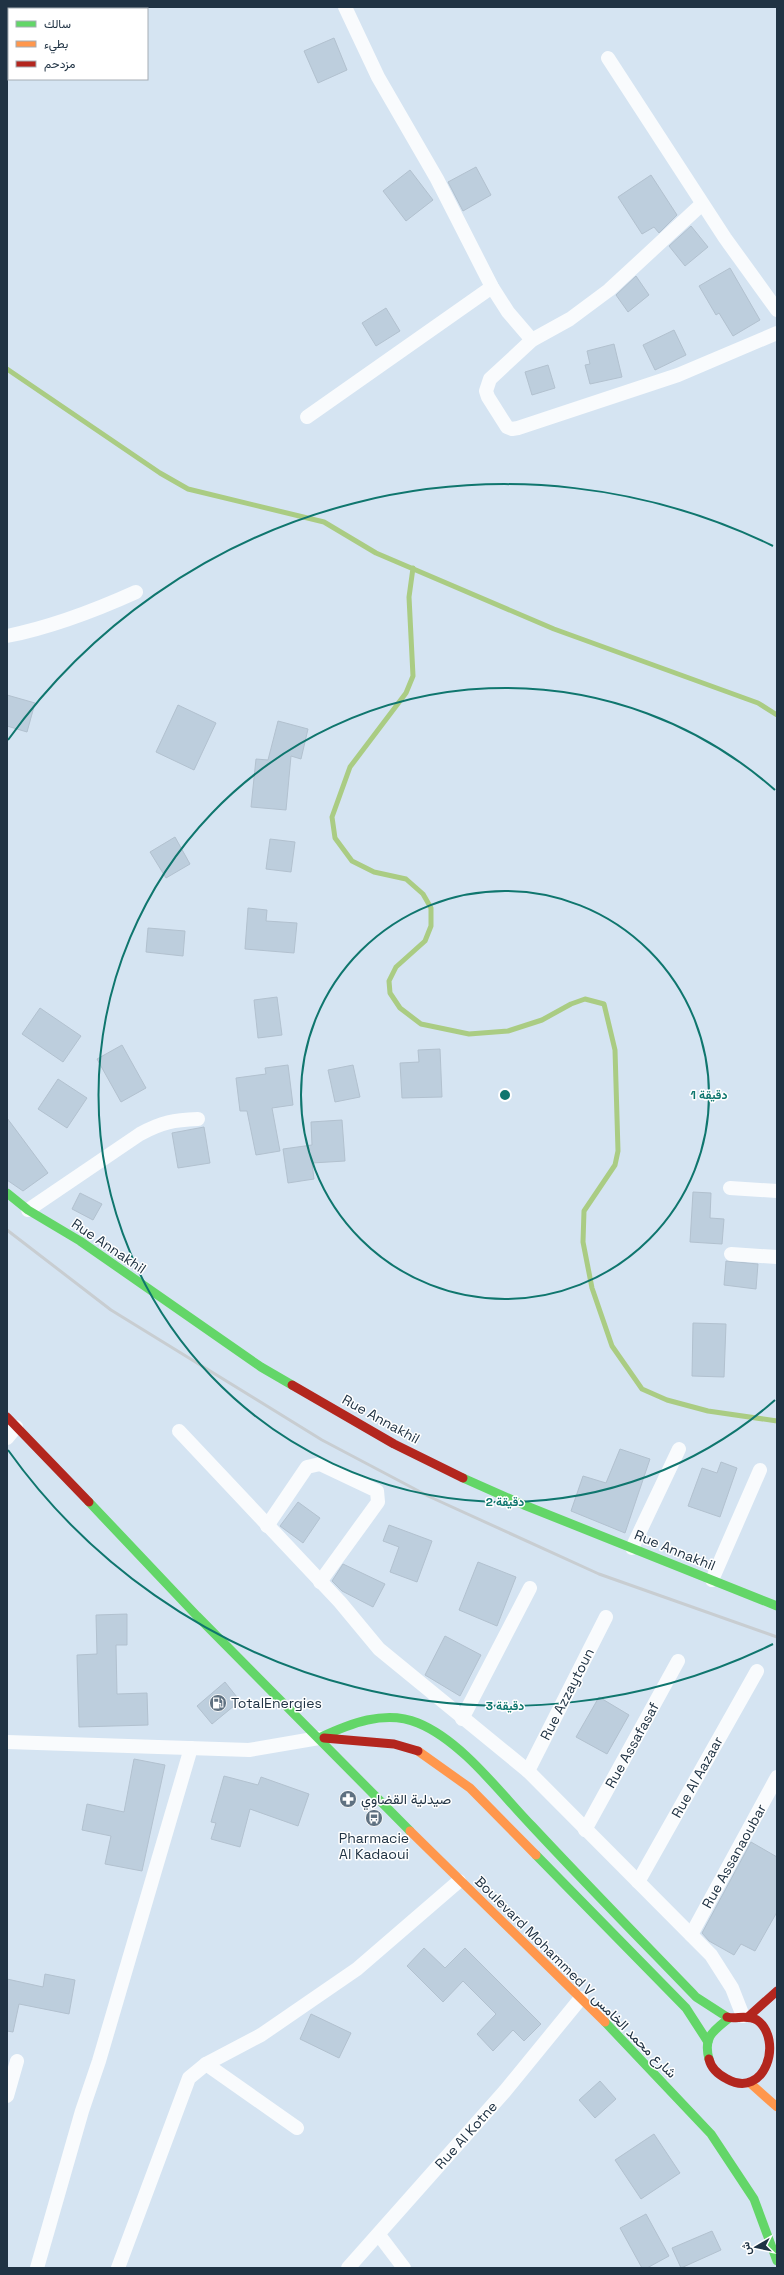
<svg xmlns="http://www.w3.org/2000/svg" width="784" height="2275" viewBox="0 0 784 2275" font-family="'Space Grotesk',Vazirmatn,sans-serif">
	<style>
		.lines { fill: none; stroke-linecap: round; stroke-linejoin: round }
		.stream { stroke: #aacc83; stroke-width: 5 }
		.building { fill: #bdcedd; stroke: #b2c1cf }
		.street { stroke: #f9fbfd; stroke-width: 14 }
		.fast { stroke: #63d668; stroke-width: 9 }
		.slow { stroke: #ff974d; stroke-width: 9 }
		.jam { stroke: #b3261e; stroke-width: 9 }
		.rail { stroke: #c8cdd1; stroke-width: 3 }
		.ring { fill: none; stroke: #0f766e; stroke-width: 2 }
		.labels { text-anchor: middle; stroke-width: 3; stroke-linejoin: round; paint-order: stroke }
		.street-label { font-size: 14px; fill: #203344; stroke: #fff }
		.poi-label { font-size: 14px; fill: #203344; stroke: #fff; text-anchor: start }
		.centre { fill: #0f766e; stroke: #fff; stroke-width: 2 }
		.ring-label { font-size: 12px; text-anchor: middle; font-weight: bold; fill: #0f766e; stroke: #fff; stroke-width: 3; stroke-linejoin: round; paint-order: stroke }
	</style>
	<rect width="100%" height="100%" fill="#d5e4f2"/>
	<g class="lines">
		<!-- stream -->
		<g class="stream">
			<path d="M7,369L160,473L188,489L324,522L376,553L554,629L758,703L777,715"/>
			<path d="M413,568L409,597L413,676L406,693L350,767L332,817L335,838L352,861L374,872L406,879L423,894L431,908V926L425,941L396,967L389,981L390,993L400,1008L421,1024L469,1034L508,1031L542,1020L571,1004L585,999L604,1004L615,1050L618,1151L615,1165L584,1211L583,1242L592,1288L612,1346L642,1389L667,1400L708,1411L777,1421"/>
		</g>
	</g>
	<!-- building -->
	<g class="building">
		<path d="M334,38L347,70L318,83L304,51Z"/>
		<path d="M476,167L491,195L463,211L448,182Z"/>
		<path d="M410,170L433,200L406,221L383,191Z"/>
		<path d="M651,175L677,215L659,233L654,227L642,234L618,197Z"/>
		<path d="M691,226L708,247L685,266L669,246Z"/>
		<path d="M730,268L760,320L733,336L719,313L716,315L699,286Z"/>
		<path d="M636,276L649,295L628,312L616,295Z"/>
		<path d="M386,308L400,331L376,346L362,323Z"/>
		<path d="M674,330L686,355L655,370L643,345Z"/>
		<path d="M614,344L622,377L590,384L585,365L590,364L587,351Z"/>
		<path d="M548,365L555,388L532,395L525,372Z"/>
		<path d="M7,695L35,703L27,732L7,726Z"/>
		<path d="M178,705L216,723L194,770L156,752Z"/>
		<path d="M278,721L308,729L301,759L291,756L286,810L251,807L256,759L268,760Z"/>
		<path d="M175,837L190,864L166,878L150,852Z"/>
		<path d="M270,839L295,842L291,872L266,869Z"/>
		<path d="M248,908L267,910L266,921L297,923L294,953L245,949Z"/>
		<path d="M148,928L185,931L183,956L146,952Z"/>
		<path d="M277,997L282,1035L258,1038L254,1000Z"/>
		<path d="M40,1008L81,1036L63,1062L22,1034Z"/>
		<path d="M122,1045L146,1088L121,1102L97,1059Z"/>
		<path d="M440,1049L442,1097L402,1098L400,1063L419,1062L418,1050Z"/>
		<path d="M288,1065L293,1105L272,1108L280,1151L256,1155L247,1111H240L236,1078L266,1074L265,1068Z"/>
		<path d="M353,1065L360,1097L335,1102L328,1070Z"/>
		<path d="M58,1079L87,1098L67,1128L38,1109Z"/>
		<path d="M7,1118L48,1173L23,1191L7,1180Z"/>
		<path d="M342,1120L345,1161L312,1163L314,1179L288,1183L283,1149L312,1145L311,1122Z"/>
		<path d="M204,1127L210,1163L178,1168L172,1133Z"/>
		<path d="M693,1192L711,1193L710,1218L724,1219L722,1244L690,1242Z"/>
		<path d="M80,1193L102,1204L93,1220L72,1209Z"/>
		<path d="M726,1261L758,1264L756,1289L724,1285Z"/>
		<path d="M693,1323L726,1324L724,1377L692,1376Z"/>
		<path d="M620,1449L650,1459L625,1533L571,1511L583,1476L606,1483Z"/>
		<path d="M721,1462L737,1468L720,1517L688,1506L702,1468L717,1473Z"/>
		<path d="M298,1502L320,1518L303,1543L280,1526Z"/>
		<path d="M389,1525L432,1541L417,1582L390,1572L399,1547L383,1541Z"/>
		<path d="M478,1562L516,1577L497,1626L459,1610Z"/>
		<path d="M343,1564L385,1584L373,1607L342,1591L332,1581Z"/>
		<path d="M127,1614V1645H116L117,1694L147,1693L148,1725L79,1727L77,1655L97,1654L96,1615Z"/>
		<path d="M445,1636L481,1655L460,1696L425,1675Z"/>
		<path d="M225,1682L240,1701L212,1724L197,1706Z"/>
		<path d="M599,1697L629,1715L607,1754L576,1737Z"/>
		<path d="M134,1759L165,1765L142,1871L105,1864L111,1836L82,1830L87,1804L124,1812Z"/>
		<path d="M224,1776L258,1785L261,1777L309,1794L298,1826L250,1809L240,1847L211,1839L216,1823L211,1822Z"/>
		<path d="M751,1842L777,1857V1912L755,1951L741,1944L734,1955L709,1941L702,1933Z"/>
		<path d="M424,1948L445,1968L465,1948L541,2024L524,2041L513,2030L493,2051L477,2034L496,2014L463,1981L443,2002L407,1966Z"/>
		<path d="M45,1974L75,1980L69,2014L19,2004L13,2032L7,2031V1979L43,1987Z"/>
		<path d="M311,2014L351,2033L339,2058L300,2039Z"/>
		<path d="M600,2081L616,2099L595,2118L579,2100Z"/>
		<path d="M654,2134L680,2173L641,2199L615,2160Z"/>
		<path d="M646,2214L669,2256L647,2268H642L620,2228Z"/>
		<path d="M712,2231L721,2250L681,2268L672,2248Z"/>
	</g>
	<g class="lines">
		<!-- street -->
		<g class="street">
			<path d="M345,7L378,77L437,179L492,287L508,312L532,340"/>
			<path d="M608,58L725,238L777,310"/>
			<path d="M702,204L609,290L570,319L532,340L490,379L486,391L488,397L507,427L512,429L518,428L678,375L777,333"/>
			<path d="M307,417L492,287"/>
			<path d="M7,636C52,627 94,611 136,592"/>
			<path d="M730,1188L777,1191"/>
			<path d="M28,1210L140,1134C162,1122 174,1120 198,1119"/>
			<path d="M731,1254L777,1257"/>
			<path d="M179,1431L340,1602L379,1649L528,1771L711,1955L732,1988L743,2016"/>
			<path d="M7,1438L16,1427"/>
			<path d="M267,1526L307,1467L320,1464L377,1491L378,1502L320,1582"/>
			<path d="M632,1548L679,1449"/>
			<path d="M712,1580L760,1470"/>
			<path d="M462,1719L530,1588"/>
			<path d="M7,1742L249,1750L319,1738"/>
			<path d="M528,1771L606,1617"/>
			<path d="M585,1830L678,1661"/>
			<path d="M638,1882L757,1671"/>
			<path d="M691,1935L777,1777"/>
			<path d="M206,2064L297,2128"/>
			<path d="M7,2096L17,2061"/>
			<path d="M379,2235L404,2268"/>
			<path d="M37,2268L82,2111L99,2061L191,1748"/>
			<path d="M118,2268L189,2078L206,2064L261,2035L357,1969L459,1881"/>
			<path d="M348,2268L505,2091L581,1998"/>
		</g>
		<!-- fast -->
		<g class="fast">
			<path d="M7,1193L28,1210L80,1241L261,1367L292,1385"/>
			<path d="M463,1478L524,1505L777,1606"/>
			<path d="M89,1502L197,1616L410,1831"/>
			<path d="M319,1738C349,1724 385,1709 418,1723C462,1741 500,1793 532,1826C586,1884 641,1940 696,1997L727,2017"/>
			<path d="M536,1855L686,2008L708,2042"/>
			<path d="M605,2022L711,2134L754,2199L777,2261"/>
			<path d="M709,2059C703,2037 713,2031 729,2018"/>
		</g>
		<!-- slow -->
		<g class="slow">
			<path d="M418,1751L470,1788L536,1855"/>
			<path d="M410,1831L605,2022"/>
			<path d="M750,2083L777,2107"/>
		</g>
		<!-- jam -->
		<g class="jam">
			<path d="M292,1385L394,1444L463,1478"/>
			<path d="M7,1417L89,1502"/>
			<path d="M324,1738L394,1744L418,1751"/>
			<path d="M748,2017L777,1991"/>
			<path d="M709,2059C711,2068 719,2075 727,2079C765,2100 784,2040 757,2020C746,2014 735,2020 727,2017"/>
		</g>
		<!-- rail -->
		<path class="rail" d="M7,1230L111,1310L322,1440L428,1496L599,1574L777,1637"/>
	</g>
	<!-- distance rings -->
	<g class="ring">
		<circle cx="505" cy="1095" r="204"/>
		<path d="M775 1400A407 407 0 1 1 775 790"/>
		<path d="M773 1644A611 611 0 0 1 8 1450M8 740A611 611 0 0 1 773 546"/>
	</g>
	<!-- icons -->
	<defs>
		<g id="fuel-disc" transform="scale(0.9)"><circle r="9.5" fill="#5f7181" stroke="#fff"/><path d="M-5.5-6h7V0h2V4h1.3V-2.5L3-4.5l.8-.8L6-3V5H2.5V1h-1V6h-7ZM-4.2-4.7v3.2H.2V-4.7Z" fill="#fff"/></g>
		<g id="pharmacy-disc" transform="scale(0.9)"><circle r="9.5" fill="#5f7181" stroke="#fff"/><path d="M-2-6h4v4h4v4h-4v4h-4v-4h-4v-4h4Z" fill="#fff"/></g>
		<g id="bus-disc" transform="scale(0.9)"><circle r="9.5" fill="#5f7181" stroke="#fff"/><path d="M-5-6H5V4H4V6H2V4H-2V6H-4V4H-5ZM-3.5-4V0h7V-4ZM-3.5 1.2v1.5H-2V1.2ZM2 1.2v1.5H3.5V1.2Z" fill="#fff"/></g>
	</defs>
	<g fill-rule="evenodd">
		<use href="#fuel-disc" x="218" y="1703"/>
		<use href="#pharmacy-disc" x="348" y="1799"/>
		<use href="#bus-disc" x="374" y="1818"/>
	</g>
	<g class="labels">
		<!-- street labels -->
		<g class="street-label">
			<text transform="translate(109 1246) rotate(34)" y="5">Rue Annakhil</text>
			<text transform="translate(381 1419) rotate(29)" y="5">Rue Annakhil</text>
			<text transform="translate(675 1550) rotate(22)" y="5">Rue Annakhil</text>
			<text transform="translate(567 1694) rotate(-63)" y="5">Rue Azzaytoun</text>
			<text transform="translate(632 1745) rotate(-61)" y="5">Rue Assafasaf</text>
			<text transform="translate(697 1777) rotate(-61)" y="5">Rue Al Aazaar</text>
			<text transform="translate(734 1856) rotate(-61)" y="5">Rue Assanaoubar</text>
			<text transform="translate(576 1977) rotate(45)" y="5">Boulevard Mohammed V شارع محمد الخامس</text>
			<text transform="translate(466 2135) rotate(-48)" y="5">Rue Al Kotne</text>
		</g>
		<!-- poi labels -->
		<g class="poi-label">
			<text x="231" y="1708">TotalEnergies</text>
			<text x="361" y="1804">صيدلية القضاوي</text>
			<text x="374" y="1843" text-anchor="middle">Pharmacie<tspan x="374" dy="16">Al Kadaoui</tspan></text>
		</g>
	</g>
	<circle cx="505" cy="1095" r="6" class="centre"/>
	<g class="ring-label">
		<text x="709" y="1099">1 دقيقة</text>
		<text x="505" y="1506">2 دقيقة</text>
		<text x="505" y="1710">3 دقيقة</text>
	</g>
	<!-- border -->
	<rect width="784" height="2275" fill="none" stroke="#203344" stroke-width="16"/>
	<!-- legend -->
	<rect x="8" y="8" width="140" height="72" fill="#ffffff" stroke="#a6adb4"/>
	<rect x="16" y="21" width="20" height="6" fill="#63d668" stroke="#a6adb4"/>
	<text x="44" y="28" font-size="12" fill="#203344">سالك</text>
	<rect x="16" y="41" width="20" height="6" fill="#ff974d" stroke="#a6adb4"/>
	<text x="44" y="48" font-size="12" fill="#203344">بطيء</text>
	<rect x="16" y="61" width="20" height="6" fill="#b3261e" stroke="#a6adb4"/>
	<text x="44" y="68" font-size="12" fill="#203344">مزدحم</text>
	<!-- north arrow -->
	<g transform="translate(756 2247) rotate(261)" stroke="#ffffff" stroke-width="3" paint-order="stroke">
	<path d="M0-3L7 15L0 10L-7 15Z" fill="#203344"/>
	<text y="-6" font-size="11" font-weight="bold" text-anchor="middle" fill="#203344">ش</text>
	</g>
</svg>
